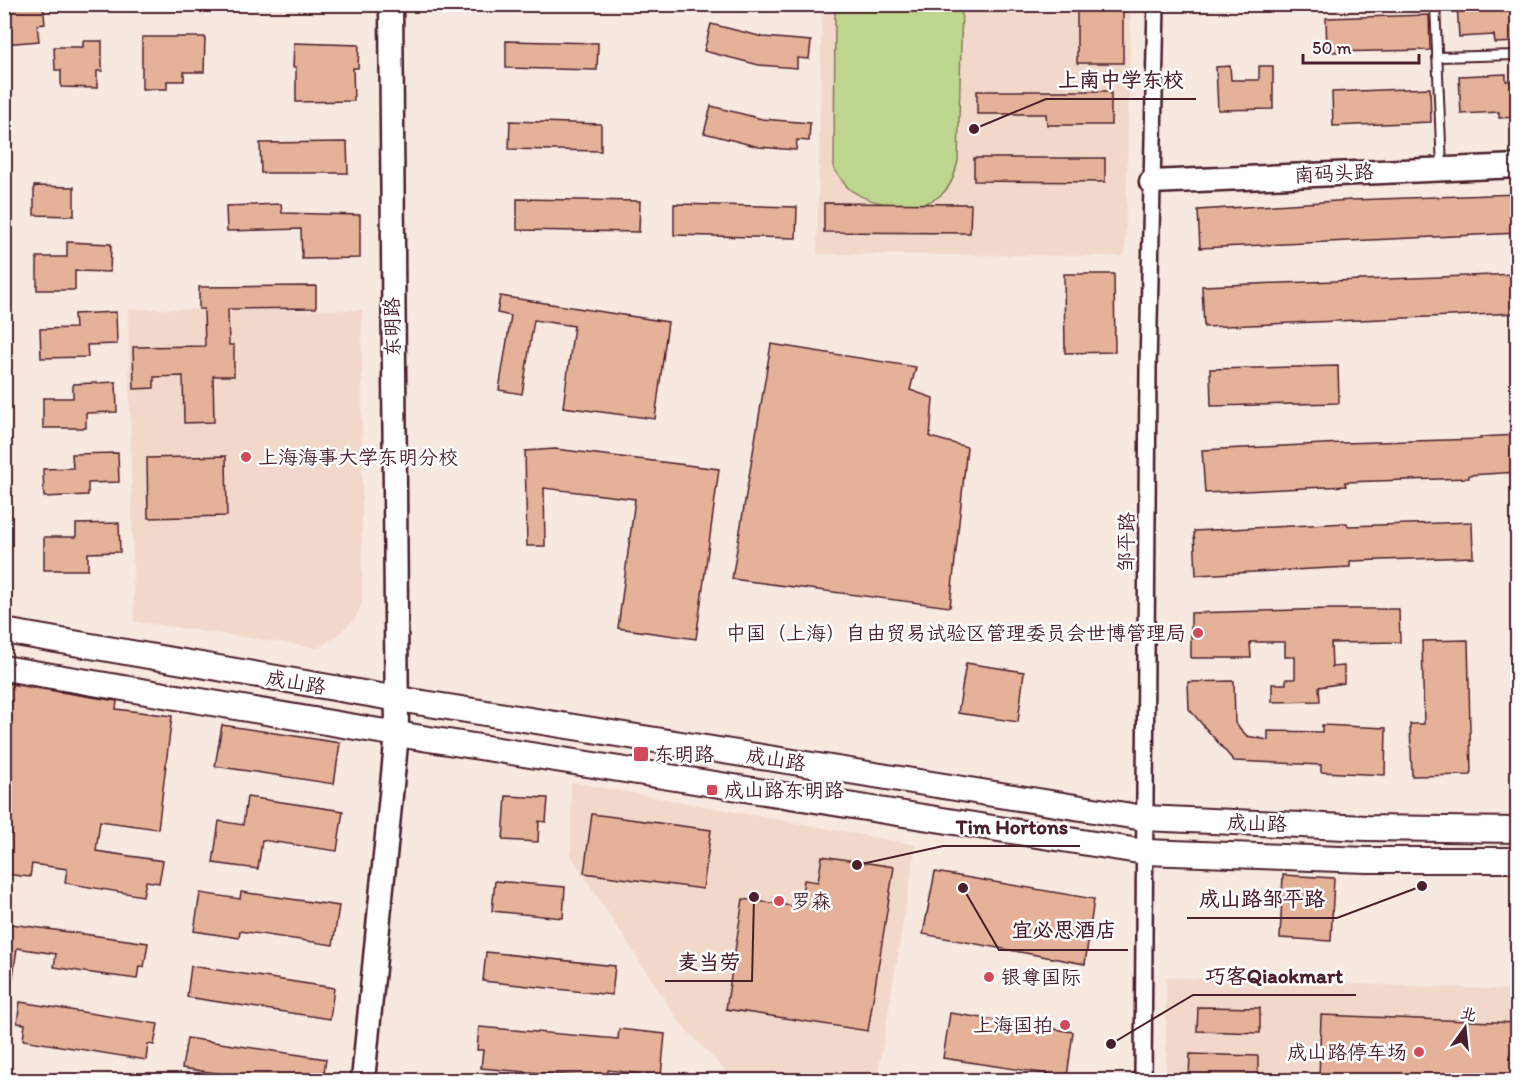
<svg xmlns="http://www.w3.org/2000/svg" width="1522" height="1085" viewBox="0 0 1522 1085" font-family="Itim,'LXGW WenKai TC',sans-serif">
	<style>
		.built { fill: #f2d8ca }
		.green { fill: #bed68d; stroke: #847a5c; stroke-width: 1.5 }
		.building { fill: #e5b198; stroke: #4a1f2b; stroke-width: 1.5 }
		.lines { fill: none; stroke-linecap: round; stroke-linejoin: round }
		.lane-casing { stroke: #4a1f2b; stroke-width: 12 }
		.street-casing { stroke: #4a1f2b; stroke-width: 20 }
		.secondary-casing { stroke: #4a1f2b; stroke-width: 27 }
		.primary-casing { stroke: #4a1f2b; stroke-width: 28 }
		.lane { stroke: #fff; stroke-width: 8 }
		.street { stroke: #fff; stroke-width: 15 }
		.secondary { stroke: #fff; stroke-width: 22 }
		.primary { stroke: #fff; stroke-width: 24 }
		.poi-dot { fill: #d1495b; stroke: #fff; stroke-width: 2 }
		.labels { text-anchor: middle; stroke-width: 5; stroke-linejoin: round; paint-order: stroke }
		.street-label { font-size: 20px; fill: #4a1f2b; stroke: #fff }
		.poi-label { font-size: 20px; fill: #4a1f2b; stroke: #fff; text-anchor: start }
		.leader { fill: none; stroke: #4a1f2b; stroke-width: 2 }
		.callout-dot { fill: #4a1f2b; stroke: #fff; stroke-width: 2 }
		.callout-label { font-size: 21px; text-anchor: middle; font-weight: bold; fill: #4a1f2b; stroke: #fff; stroke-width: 5; stroke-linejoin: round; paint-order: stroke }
	</style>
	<rect width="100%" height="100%" fill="#f7e8e0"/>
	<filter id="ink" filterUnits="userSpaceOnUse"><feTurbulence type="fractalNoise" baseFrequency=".0167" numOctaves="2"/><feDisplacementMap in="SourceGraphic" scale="12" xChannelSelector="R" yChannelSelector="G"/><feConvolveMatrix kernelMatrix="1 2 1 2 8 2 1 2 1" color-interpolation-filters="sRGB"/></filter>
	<g filter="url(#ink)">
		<!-- built -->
		<g class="built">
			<path d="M822,5H1131L1125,256L817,254Z"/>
			<path d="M128,309L362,310V604L354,620L335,637L318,648L134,621Z"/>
			<path d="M571,782L916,845L877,1080H734L680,1023L571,856Z"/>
			<path d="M1166,977L1517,990V1080H1166Z"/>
		</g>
		<!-- green -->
		<path class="green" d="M835,5H962L958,161C955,173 952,185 942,194C920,213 874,206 852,191C845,187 840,176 834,169Z"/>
		<!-- building -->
		<g class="building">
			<path d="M43,4L45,24L37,25L39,41L4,44V5Z"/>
			<rect x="1077" y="4" width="46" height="59"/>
			<path d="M1457,4L1518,7V42L1495,43L1494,35L1459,37Z"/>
			<path d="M1429,15L1430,50L1327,52L1326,18Z"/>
			<path d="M711,24L763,37L811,41L809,59L797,58V68L759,65L704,51Z"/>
			<path d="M142,37H205L204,72H184V81H167V89H142Z"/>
			<path d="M83,41H102V71H97V88L61,87V70H55L54,47H83Z"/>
			<path d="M506,41L598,43L597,70L506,68Z"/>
			<path d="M294,43L359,45L358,68H353L354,101L296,102V67H293Z"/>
			<path d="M1230,66L1231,80H1259V66H1273V109L1218,110L1216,67Z"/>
			<path d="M1506,74V81H1518V117L1499,118V112L1461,114L1459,76Z"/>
			<path d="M1430,88L1431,122L1333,126L1332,92Z"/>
			<path d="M977,91H1111V125H1047L1046,114H977Z"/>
			<path d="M711,106L762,119L810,123L809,141L797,140L796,150L759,147L704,133Z"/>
			<path d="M510,121L601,124V151L509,149Z"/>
			<path d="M347,142L348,173H261L260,143Z"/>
			<path d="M974,158H1105V182L974,181Z"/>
			<path d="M34,186L74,187V216L34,215Z"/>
			<path d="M1518,194V233L1200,248L1198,210L1352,200Z"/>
			<path d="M517,199L640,201L639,232L517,230Z"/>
			<path d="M824,203L971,204L970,233L824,232Z"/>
			<path d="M281,204L282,213L360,215V258L302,259L301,229L227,231L226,206Z"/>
			<path d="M674,204L797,207L796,238L674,235Z"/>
			<path d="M67,242L111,244L110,272L75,271V290H37V257H67Z"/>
			<path d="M1064,274H1114L1115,352L1065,353Z"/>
			<path d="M1518,274V313L1204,327L1202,286Z"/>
			<path d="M316,286V308L228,309L229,345H234V376H213L214,422L184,423L183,376L154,377V388L134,389L133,347L205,346L204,309H199V287Z"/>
			<path d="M500,296L668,322L655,419L563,407L574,326L534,320L522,394L499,390L511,316L497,313Z"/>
			<path d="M116,312L117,344L87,345L88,357L41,358L40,329L75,328L74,314Z"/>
			<path d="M771,344L916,367L910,390L933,398L930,437L967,447L950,607L732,579Z"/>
			<path d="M1338,366L1339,403L1211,406L1210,369Z"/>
			<path d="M116,382L117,412L86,413V428H43V398H73V384Z"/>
			<path d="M1518,435V472L1469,475V478L1345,482L1346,486L1205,493L1202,450L1343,443L1481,439L1480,437Z"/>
			<path d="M555,449L719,469L696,639L618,628L635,499L544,488L545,546H527L525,451Z"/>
			<path d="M118,453L119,482L88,483V495L44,497L43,469L73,468L72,454Z"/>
			<path d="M226,456L227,516L148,518L147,458Z"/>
			<path d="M1472,522L1473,557L1350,561V567L1196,575L1194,531L1347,523L1348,526Z"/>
			<path d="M119,523L120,552L88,553V570H44V537H76V524Z"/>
			<path d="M1331,609H1399L1400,642L1331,643L1332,667L1344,666V683L1319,687L1320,701L1272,702V684H1286V679H1295V657H1285V642H1250L1251,658H1191V613Z"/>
			<path d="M1468,640L1471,775L1412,776L1410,724H1424L1422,641Z"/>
			<path d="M966,663L1024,672L1018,722L958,713Z"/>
			<path d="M1234,681L1235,723L1247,736L1268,740V731L1322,732V725L1386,728L1385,775L1321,772V765L1234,761L1189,709L1188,682Z"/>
			<path d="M4,683L117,701L116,709L172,716L158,829L100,821L96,851L163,861L159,883L146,881L143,896L65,883L67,869L32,864L30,877L4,874Z"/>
			<path d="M222,725L340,743L334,784L215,766Z"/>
			<path d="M506,796L548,798L546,822L539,821L538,842L503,840Z"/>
			<path d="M247,797L343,811L337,851L262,840L258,869L213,863L219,821L243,825Z"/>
			<path d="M592,814L711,830L703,889L584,873Z"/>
			<path d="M822,856L894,867L868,1031L726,1009L743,899L800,907L804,880L818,882Z"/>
			<path d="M935,872L1094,899L1085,964L923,934Z"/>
			<path d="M1283,875L1334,878L1331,941L1280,938Z"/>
			<path d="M495,881L565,887L563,918L492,911Z"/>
			<path d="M241,892L339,906L333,945L240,931L239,938L194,931L200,893L240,899Z"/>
			<path d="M4,923L148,943L144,967L139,966L137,979L84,972L54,967L56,954L17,948L12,984H4Z"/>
			<path d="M486,952L615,966L612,995L483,981Z"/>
			<path d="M191,966L334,988L330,1019L187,997Z"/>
			<path d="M20,1002L158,1024L154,1045L148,1044L146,1060L23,1040L25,1024L17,1023Z"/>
			<path d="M1198,1007L1260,1008V1033L1197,1031Z"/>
			<path d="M950,1013L1073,1032L1067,1077L943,1058Z"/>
			<path d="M1321,1015L1518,1023V1080H1319Z"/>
			<path d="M479,1027L618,1039L619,1029L665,1034L661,1076L608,1070L607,1079L481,1068L483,1050H477Z"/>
			<path d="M187,1038L326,1059L323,1080H262L182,1068Z"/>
			<path d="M1190,1054L1258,1056V1079L1189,1078Z"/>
		</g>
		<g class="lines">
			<!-- lane casing -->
			<g class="lane-casing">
				<g id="lane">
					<path d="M1435,4L1442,168"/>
					<path d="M1437,57L1518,55"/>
				</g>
			</g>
			<!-- street casing -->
			<g class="street-casing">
				<path id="street" d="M1143,1080L1148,368L1156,4"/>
			</g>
			<!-- secondary casing -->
			<g class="secondary-casing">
				<g id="secondary">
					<path d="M1151,182L1518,166"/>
					<path d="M363,1080L397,734L391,4"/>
				</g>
			</g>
			<!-- primary casing -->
			<g class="primary-casing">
				<g id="primary">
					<path d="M4,631L398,699L1144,818L1367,828L1518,830"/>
					<path d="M4,668L397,734L1145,852L1367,860H1518"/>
				</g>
			</g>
			<!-- lane -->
			<use href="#lane" class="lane"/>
			<!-- street -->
			<use href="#street" class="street"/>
			<!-- secondary -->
			<use href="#secondary" class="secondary"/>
			<!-- primary -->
			<use href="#primary" class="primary"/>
		</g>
	</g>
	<!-- markers -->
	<g class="poi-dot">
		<circle cx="246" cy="457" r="6"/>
		<circle cx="1198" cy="633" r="6"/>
		<rect x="633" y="746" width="16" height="16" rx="3"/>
		<rect x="706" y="784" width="12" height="12" rx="3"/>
		<circle cx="779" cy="901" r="6"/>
		<circle cx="989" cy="977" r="6"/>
		<circle cx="1065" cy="1025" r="6"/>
		<circle cx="1419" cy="1052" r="6"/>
	</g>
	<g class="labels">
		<!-- street labels -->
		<g class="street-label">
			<text transform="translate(1334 173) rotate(-3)" y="7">南码头路</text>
			<text transform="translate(392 327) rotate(-91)" y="7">东明路</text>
			<text transform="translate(1126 542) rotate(-89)" y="7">邹平路</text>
			<text transform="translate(296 682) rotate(10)" y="7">成山路</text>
			<text transform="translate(776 759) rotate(9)" y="7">成山路</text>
			<text transform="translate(1257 823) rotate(2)" y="7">成山路</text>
		</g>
		<!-- poi labels -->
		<g class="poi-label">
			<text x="258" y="464">上海海事大学东明分校</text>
			<text x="1186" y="640" text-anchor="end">中国（上海）自由贸易试验区管理委员会世博管理局</text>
			<text x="654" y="761">东明路</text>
			<text x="724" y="797">成山路东明路</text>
			<text x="791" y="908">罗森</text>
			<text x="1001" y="984">银尊国际</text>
			<text x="1053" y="1032" text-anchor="end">上海国拍</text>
			<text x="1407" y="1059" text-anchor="end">成山路停车场</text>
		</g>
	</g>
	<!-- callouts -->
	<path class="leader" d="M974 129L1046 99H1196M857 865L943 846H1080M1422 886L1337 918H1187M963 888L999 950H1128M754 897L752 981H665M1111 1044L1193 995H1356"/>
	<g class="callout-dot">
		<circle cx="974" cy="129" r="6"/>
		<circle cx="857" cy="865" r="6"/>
		<circle cx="1422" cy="886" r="6"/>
		<circle cx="963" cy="888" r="6"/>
		<circle cx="754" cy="897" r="6"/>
		<circle cx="1111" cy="1044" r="6"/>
	</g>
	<g class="callout-label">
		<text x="1121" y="87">上南中学东校</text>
		<text x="1012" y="834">Tim Hortons</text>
		<text x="1262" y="906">成山路邹平路</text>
		<text x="1064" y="937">宜必思酒店</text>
		<text x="709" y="969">麦当劳</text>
		<text x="1274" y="983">巧客Qiaokmart</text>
	</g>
	<!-- margin -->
	<rect width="1522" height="1085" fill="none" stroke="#fff" stroke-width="24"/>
	<rect x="12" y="12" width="1498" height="1061" fill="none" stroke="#4a1f2b" stroke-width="2" filter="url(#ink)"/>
	<!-- north arrow -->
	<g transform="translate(1465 1028) rotate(15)" stroke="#ffffff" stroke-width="4.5" paint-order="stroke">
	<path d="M0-4.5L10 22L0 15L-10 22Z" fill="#4a1f2b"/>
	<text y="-9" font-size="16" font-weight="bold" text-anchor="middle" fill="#4a1f2b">北</text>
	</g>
	<!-- scale -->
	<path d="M1303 54v9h116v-9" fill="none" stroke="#4a1f2b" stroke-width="3"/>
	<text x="1312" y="54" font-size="18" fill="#4a1f2b" stroke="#ffffff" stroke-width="4.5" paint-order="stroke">50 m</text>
</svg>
